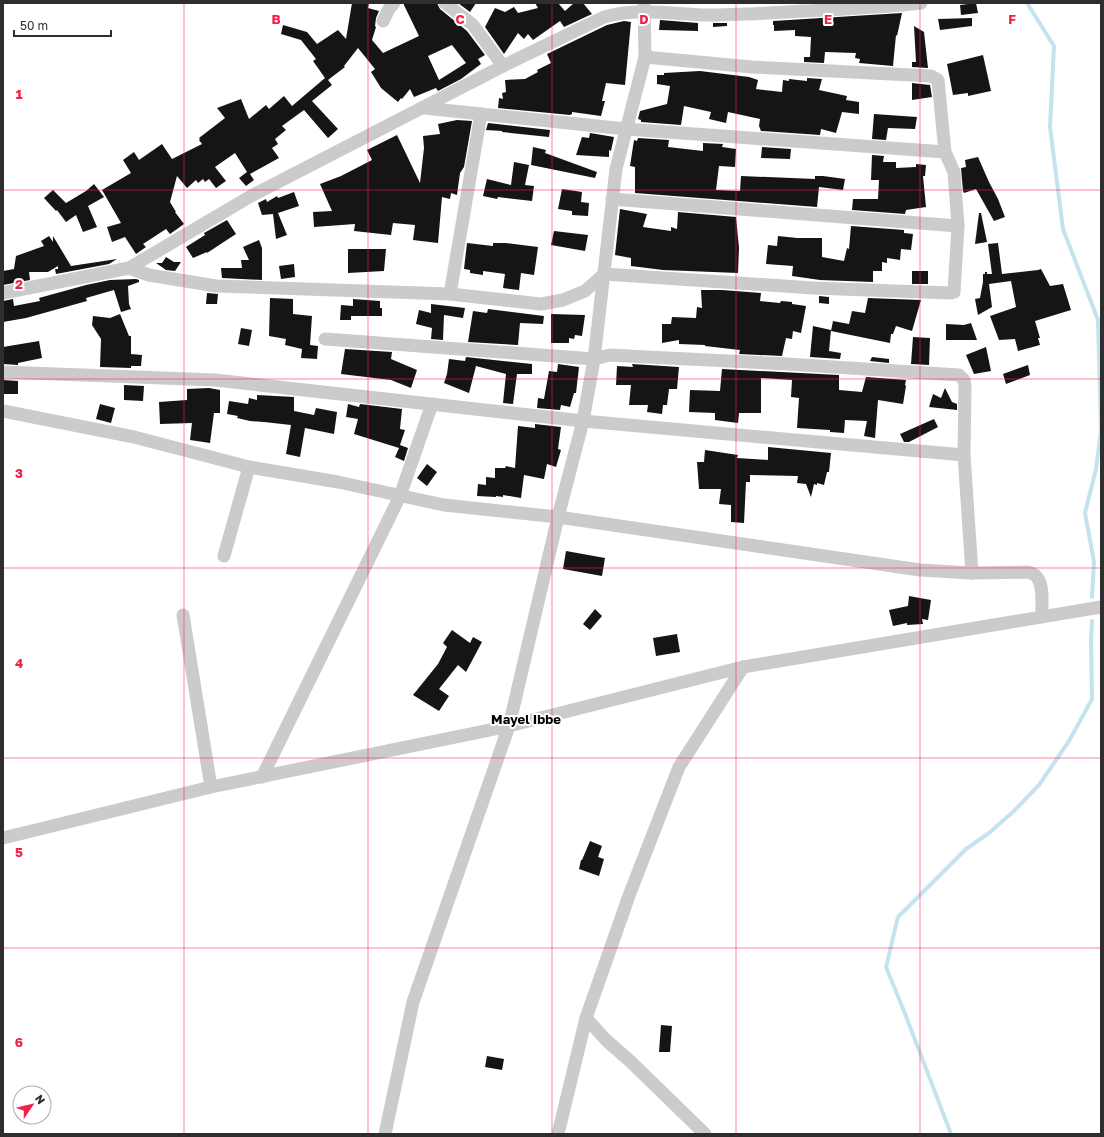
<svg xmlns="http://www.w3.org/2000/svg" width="1104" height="1137" viewBox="0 0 1104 1137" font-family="'Golos Text',sans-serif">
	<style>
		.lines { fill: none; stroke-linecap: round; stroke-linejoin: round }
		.stream { stroke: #c5e3ef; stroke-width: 4 }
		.building { fill: #151515; fill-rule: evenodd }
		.minor { stroke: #cbcbcb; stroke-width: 13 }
		.grid { fill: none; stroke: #f5204a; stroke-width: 1; stroke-opacity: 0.55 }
		.labels { text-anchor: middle; stroke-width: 4; stroke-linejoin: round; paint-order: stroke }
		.quarter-label { font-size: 13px; font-weight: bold; fill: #000; stroke: #fff }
		.grid-label { font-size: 13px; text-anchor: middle; font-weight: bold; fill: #f5204a; stroke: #fff; stroke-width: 4; stroke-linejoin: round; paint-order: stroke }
	</style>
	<rect width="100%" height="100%" fill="#fff"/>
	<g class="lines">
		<!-- stream -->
		<g class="stream">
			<path d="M1027,3L1054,46L1050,127L1063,229L1098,320L1101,430L1096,469L1085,513L1094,562L1092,597"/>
			<path d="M951,1134L904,1011L886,967L898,917L966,849L989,833L1014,811L1039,785L1069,741L1092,699L1091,640L1092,621"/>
		</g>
	</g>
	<!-- building -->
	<g class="building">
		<path d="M352,3H369L368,8L379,11L376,18L375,26L376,27L372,40L383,53L419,36L403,3H437L440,9L467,31L485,55L478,59L481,64L461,79L438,91L436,88L414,97L410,89L402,99L401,98L398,102L381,88L371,72L375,69L358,48L344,66L345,67L328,80L332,85L312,101L338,129L328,138L304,110L282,126L286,130L275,139L278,144L272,148L279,158L250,174L254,180L246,186L239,178L247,172L235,153L215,167L226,181L216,188L209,179L205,182L203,179L198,183L196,180L187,188L177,176L170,202L176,212H175L184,224L170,234L166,229L143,244L146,247L136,254L125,237L112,242L107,227L121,223L102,190L131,173L123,160L134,152L139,160L162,144L172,159L202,144L199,140L200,139L199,138L225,118L217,108L241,99L249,119L266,105L269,109L284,96L292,106L325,78L313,61L316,59L301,40L281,34L283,25L307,32L317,44L338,30L346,39ZM452,45L466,63L439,80L428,56Z"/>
		<path d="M458,3H476L470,12Z"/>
		<path d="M535,3H558L565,11L574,3H583L592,14L564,27L560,21L533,40L528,34L524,39L518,33L504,54L485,27L495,8L505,12L514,7L518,13L538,8Z"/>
		<path d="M976,3L978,13L961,15L960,5Z"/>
		<path d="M902,13L897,36L896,35L893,66L859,63L860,59L855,58L856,53L825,52L824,63L804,62V57H810L811,37L795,36V30L774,31V25H773V21Z"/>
		<path d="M972,18V26L940,30L938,19Z"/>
		<path d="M660,20L698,23V31L659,30Z"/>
		<path d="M624,21L631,22L625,85L606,83L602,101H605L601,116L572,112V114L570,115L498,108L499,98L503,99L502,93L506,92L505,80L525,79L538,72L537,70L551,63L547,54L607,25Z"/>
		<path d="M713,23H727V26L713,27Z"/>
		<path d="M914,26L924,32L928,68L912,67V62H916Z"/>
		<path d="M983,55L991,91L968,96V93L953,95L947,64Z"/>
		<path d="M700,71L749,77L758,80L756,89L782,92L783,80L789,81V79L807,81V78L822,79L819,90L847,96L846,100L859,102V114L842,112L836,133L821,129L820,135L761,131L759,126L760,119L728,112L726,123L709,119L711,112L684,106L681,125L641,122V120L638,119L640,111L667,104L670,86L657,84V75H664V73Z"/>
		<path d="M912,83L930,85L932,97L912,100Z"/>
		<path d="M874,114L917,117L915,129L888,128L886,140L872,139Z"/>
		<path d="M457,120L472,121L464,167L460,173L457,195L451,193L450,199L442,197L438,243L413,240L415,225L393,223L391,235L354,231L355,224L314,227L313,212L332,211L320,184L341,176L372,160L367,150L397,135L420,183L424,148L423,136L440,134L438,124Z"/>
		<path d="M488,123L550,130L549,137L502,132V131L486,130Z"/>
		<path d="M590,133L614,137L611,151L609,150V157L576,155L582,137L589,138Z"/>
		<path d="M638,138L669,140L668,147L703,151V143L723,144L722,147L736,149L735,167L719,166L716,190L740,191L741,176L815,179V176H823L845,179L843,190L819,187L817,207L635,193V167L630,166L634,140L637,141Z"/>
		<path d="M533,147L546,150L545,153L597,172L595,178L531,165Z"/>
		<path d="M762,147L791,149L790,159L761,158Z"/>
		<path d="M872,155L884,156L883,162H896V168L916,167V164L926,165L925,176H923L926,207L906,210L905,214L852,210L853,199H878L879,180H871Z"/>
		<path d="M978,157L989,182L998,199L1005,217L994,221L976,189L964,193L963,191L961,168L966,167L965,160Z"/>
		<path d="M514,162L529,165L525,185L534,186L532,201L498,197L497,199L483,196L487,179L511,185Z"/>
		<path d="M94,184L104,197L88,206L97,227L83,232L76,215L66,222L57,210L56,211L44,198L53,190L66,203L86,191Z"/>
		<path d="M562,189L582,192L581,202L589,203L588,216L572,215V211L558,209Z"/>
		<path d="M294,192L299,206L278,213L287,235L276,239L273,214L262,215L258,203L266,199L267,202L277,196L278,198Z"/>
		<path d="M620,209L647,214L643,227L671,231V227L677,229L678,212L736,217L739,248L738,273L663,270L631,266V258L615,255Z"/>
		<path d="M979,213H981L987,242L975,244Z"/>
		<path d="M227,220L236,234L207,253V252L193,258L186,247L205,235L204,233Z"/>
		<path d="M851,226L904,230V233L913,234L911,250L901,249L900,260L887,258V263L882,262V271H873V282L820,280L792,276L793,266L766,264L768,245L777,246L778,236L797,238H822V257L844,261L847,248L849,249Z"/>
		<path d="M554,231L588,235L585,251L551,245Z"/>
		<path d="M49,236L53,242V236L71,266L117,259L109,264L56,274L55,269H58V266L48,272H29L30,280L3,285V271L14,269L16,256L44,246L41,241Z"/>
		<path d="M259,240L262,248V280L222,278L221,268H242L241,260H249L243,247Z"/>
		<path d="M467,243L493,246V243H505L538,247L534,275L521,273L519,290L503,288L505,274L483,271V275L470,273V270L464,269Z"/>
		<path d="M998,243L1002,274L1038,270L1041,269L1050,286L1063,284L1071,310L1035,321L1040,338H1038L1040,345L1018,351L1015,339L999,340L990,316L1016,307L1011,281L989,284L992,307L978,315L975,299L980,298L983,282V274H985V272H987V274H992L988,244Z"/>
		<path d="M348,249H386L384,271L348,273Z"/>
		<path d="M166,257L174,262H181L175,271L166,270L156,263H162Z"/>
		<path d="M294,264L295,277L281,279L279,266Z"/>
		<rect x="912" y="271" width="16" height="13"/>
		<path d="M136,279L139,280V282L128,286L129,304L131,309L121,312L114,290L86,298L87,301L26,318L3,322V301L13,299L14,306L40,301L39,298L86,285L110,280Z"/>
		<path d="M701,290H722L761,293L760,301L780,303L781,301L792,302V304L806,306L801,333L793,331L792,339L786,338L782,356L739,354L740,350L705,346V345L679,344V340L662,343V324H671L672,317L696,318L697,307L702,308Z"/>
		<path d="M207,293L218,294L217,304H206Z"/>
		<path d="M819,296L829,297V304L819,303Z"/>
		<path d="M270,298L293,299V314L312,316L310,345L318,346L317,359L301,358L302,349L285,345L286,339L269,336Z"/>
		<path d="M868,298L921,300L912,331L896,326L893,334H891L890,343L831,331L833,321L849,324L852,311L865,313Z"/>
		<path d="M353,299L380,301V308H382V316H351V320H340L341,305L353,306Z"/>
		<path d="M431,304L465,308L463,318L444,315L443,340L431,339L432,328L416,324L419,310L431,313Z"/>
		<path d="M488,309L544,316L543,324L520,323L518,345L468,342L473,311L487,313Z"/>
		<path d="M120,314L129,336H131V354L142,355L141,366H131V368L100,367L101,339L92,325L93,316L110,318Z"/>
		<path d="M551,314L585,315L582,336L575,335L574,339L569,338V343H551Z"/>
		<path d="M971,323L977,340H946V324L964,325Z"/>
		<path d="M813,326L831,330L829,351L841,353L840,359L810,357Z"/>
		<path d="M241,328L252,330L249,346L238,344Z"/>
		<path d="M913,337L930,338L929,365L911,364Z"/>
		<path d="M39,341L42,358L18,363V365L3,364V347Z"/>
		<path d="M986,347L991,371L974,374L966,355Z"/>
		<path d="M345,349L392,352L391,359L417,370L411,388L391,380L341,374Z"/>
		<path d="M466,357L532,364V374H517L513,404L503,403L506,374L476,366L469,393L444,383L447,374L449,359L465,361Z"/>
		<path d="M872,357L889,359V363L870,361Z"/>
		<path d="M558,364L579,367L576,393H574L570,407L561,405L560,410L537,408L538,398L544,399L549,371L557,372Z"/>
		<path d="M632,364L679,367L677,389H669L667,405H663L662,414L647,412L648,405H629L631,385H616L617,366L633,367Z"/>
		<path d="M1028,365L1030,375L1006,384L1003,374Z"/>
		<path d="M722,369L839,375V390L862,392L866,377L906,380L905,385L906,386L903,404L878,400L875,438L864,436L867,421L845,420L844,433L830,432V430L797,428L799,398L791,397L792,380L761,378V413H739L738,423L715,420V413L689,412L690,390L720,391Z"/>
		<path d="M3,380L18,381V394H3Z"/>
		<path d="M124,385L144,386L143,401L124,400Z"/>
		<path d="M209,388L220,390V413H214L210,443L190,440L192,423L160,424L159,402L187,400V389Z"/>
		<path d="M945,388L952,402L957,404V410L929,407L933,394L941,398Z"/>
		<path d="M257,395L294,397V411L314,415L316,408L337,412L334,434L305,428L300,457L286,454L291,425L264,422L250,421L237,418L238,416L227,414L229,401L248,404L249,398L257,400Z"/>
		<path d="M100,404L115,408L111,423L96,419Z"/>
		<path d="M348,404L359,407L360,404L402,409L400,429L405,430L400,445L408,448L404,461L395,457L399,448L354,434L358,419L346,417Z"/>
		<path d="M934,419L938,427L909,442H904L900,434Z"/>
		<path d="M535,424L561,427L558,449L561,450L556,467L547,464L544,479L524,475L521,498L503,495V497L496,496V497L477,496L478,484L486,485V477L495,478V468H505L506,466L515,468L518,426L535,428Z"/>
		<path d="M768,447L831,453L829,472H827L824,485L817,483V485L814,484L811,497L806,484L797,483L798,476L750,475V482H746L744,523L731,522V505L719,504L721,489H699L697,462H704L705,450L738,455L737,458L768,460Z"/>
		<path d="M427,464L437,472L427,486L417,478Z"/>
		<path d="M566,551L605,558L602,576L563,569Z"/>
		<path d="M909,596L931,600L928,620L922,619L923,624L907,625V623L893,626L889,610L908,606Z"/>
		<path d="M595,609L602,616L590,630L583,624Z"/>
		<path d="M452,630L470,643L473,637L482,642L466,672L458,665L439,689L449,696L439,711L413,695L438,664L447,647L443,643Z"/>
		<path d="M677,634L680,652L656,656L653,638Z"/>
		<path d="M590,841L602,846L598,857L604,859L599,876L579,869L581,860H582Z"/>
		<path d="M661,1025L672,1026L670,1052H659Z"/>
		<path d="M487,1056L504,1059L502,1070L485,1067Z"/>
	</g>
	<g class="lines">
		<!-- minor -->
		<g class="minor">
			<path d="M445,3L473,25L503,66"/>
			<path d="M383,21L389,9L394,3"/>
			<path d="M424,108L626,129L945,152"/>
			<path d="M612,199L958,226"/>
			<path d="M129,268L149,275L216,286L450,294L541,304L563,300L585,291L604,274L813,288L951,293L954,292L958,226L954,172L945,152L938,80L931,76L752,67L645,57"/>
			<path d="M3,293L129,268L251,196L503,66L604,17C638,7 672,14 706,15C745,15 785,12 824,10C857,8 889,7 921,3"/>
			<path d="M450,294L481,114"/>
			<path d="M325,339L594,359L610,355L647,357L787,364L959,375L964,380L965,386L964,455L972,573"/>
			<path d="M3,372L215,380L583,421L964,455"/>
			<path d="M3,411L134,437L249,467L338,482L444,505L558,517L920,570L972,573L1028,572C1031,573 1034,574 1036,576C1045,585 1041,606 1042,617"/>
			<path d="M224,556L249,467"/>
			<path d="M183,615L211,787"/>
			<path d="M262,777L400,496L432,404"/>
			<path d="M3,838L211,787L509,726L743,667L1101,607"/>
			<path d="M586,1018L606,1040L631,1062L705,1134"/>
			<path d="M385,1134L413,1002L509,726L558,517L583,421L594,359L616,169L645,57L644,3"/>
			<path d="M558,1134L586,1018L630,893L679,767L743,667"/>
		</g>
	</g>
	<!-- grid -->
	<path class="grid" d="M184,3V1134M368,3V1134M552,3V1134M736,3V1134M920,3V1134M3,190H1101M3,379H1101M3,568H1101M3,758H1101M3,948H1101"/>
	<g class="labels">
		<!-- quarter labels -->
		<g class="quarter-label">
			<text x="526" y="724">Mayel Ibbe</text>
		</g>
	</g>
	<g class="grid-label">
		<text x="276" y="24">B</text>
		<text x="460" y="24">C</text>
		<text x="644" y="24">D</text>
		<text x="828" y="24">E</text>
		<text x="1012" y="24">F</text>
		<text x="19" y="99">1</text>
		<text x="19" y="289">2</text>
		<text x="19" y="478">3</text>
		<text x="19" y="668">4</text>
		<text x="19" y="857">5</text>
		<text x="19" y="1047">6</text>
	</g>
	<!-- border -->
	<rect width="1104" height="1137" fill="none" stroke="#2e2e2e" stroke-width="8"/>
	<!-- north arrow -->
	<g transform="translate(32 1105) rotate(55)"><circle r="19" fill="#ffffff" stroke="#ababab"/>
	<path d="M0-3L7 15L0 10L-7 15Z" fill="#f5204a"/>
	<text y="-6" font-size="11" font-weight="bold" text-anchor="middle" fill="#2e2e2e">N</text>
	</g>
	<!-- scale -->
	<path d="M14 30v6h97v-6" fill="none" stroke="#2e2e2e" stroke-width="2"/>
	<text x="20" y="30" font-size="12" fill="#2e2e2e" stroke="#ffffff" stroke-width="3" paint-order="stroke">50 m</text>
</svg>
